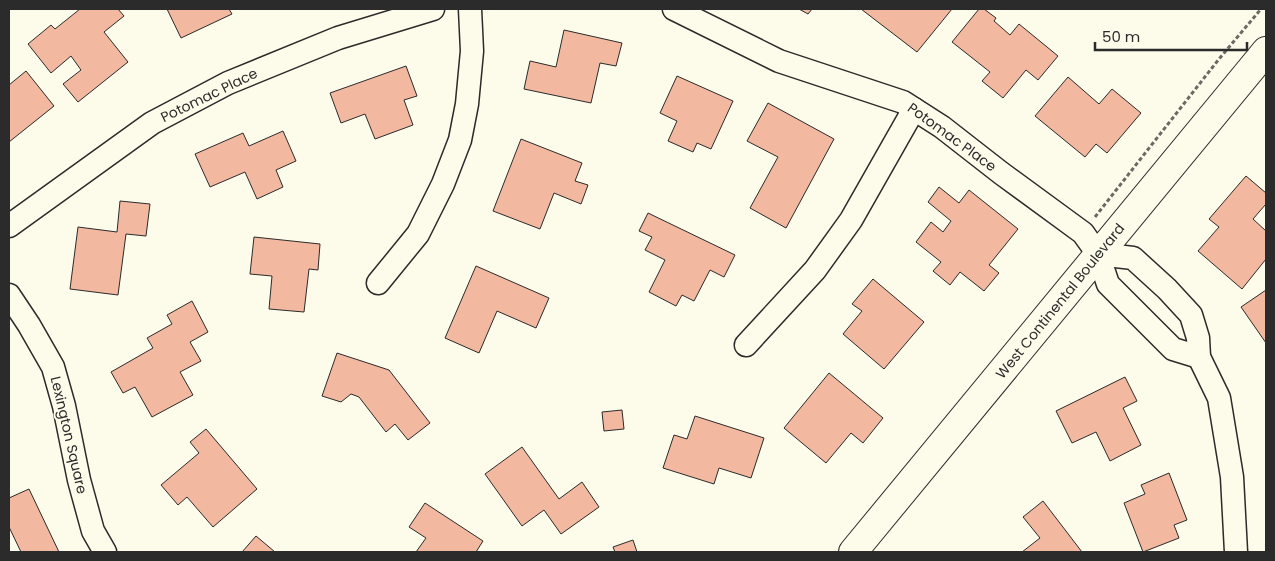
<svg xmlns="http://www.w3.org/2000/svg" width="1275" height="561" viewBox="0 0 1275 561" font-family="Poppins,sans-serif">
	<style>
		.building { fill: #f2b8a0; stroke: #2b2b2b }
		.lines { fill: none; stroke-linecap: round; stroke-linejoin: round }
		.minor-casing { stroke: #2b2b2b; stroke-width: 25 }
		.major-casing { stroke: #2b2b2b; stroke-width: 30 }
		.path { stroke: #6a6964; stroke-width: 3; stroke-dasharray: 4 2.5; stroke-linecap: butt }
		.minor { stroke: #fdfbea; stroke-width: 22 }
		.major { stroke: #fdfbea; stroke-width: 28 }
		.labels { text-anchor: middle; stroke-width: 4; stroke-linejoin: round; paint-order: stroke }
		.street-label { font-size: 14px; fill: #2b2b2b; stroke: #fdfbea }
	</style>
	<rect width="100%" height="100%" fill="#fdfbea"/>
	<!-- building -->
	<g class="building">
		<path d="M80,9H118L124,16L104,32L128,62L78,102L63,84L81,70L71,56L51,73L28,44L51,25L55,29Z"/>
		<path d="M167,9H229L232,14L181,38Z"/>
		<path d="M799,9H812L808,14Z"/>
		<path d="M861,9H952L917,52Z"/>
		<path d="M979,9H984L996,18L994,21L1010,35L1019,24L1058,56L1038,80L1026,70L1003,98L982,81L990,72L952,42Z"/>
		<path d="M564,30L622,43L616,66L600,63L591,103L524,89L530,61L556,67Z"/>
		<path d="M406,66L417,96L404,100L413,125L375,139L365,114L341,123L330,93Z"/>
		<path d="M26,71L54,106L9,142V85Z"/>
		<path d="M677,76L733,101L711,149L697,143L693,152L668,141L677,121L660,113Z"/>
		<path d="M1068,77L1099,104L1112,89L1141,113L1107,153L1096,144L1085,157L1035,116Z"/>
		<path d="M768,103L834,139L786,228L750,208L778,157L747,141Z"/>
		<path d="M283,131L296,161L276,170L283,187L257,199L245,172L210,187L195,154L243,133L249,146Z"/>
		<path d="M521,139L582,163L575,181L588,185L581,204L554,193L540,229L493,211Z"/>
		<path d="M1246,176L1266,193V204L1253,219L1266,231V259L1242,289L1198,251L1219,227L1209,219Z"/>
		<path d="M939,187L959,203L969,190L1018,229L989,265L999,273L984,291L960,272L950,285L933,271L941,262L916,242L931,222L943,232L951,221L928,202Z"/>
		<path d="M120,201L150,204L146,236L126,234L118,295L70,289L78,227L117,232Z"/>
		<path d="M648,213L735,255L724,277L710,270L694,301L682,295L676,306L649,292L665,260L645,250L652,237L639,231Z"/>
		<path d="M254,237L320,244L318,270L309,269L304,312L269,309L272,276L250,274Z"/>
		<path d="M476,266L549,298L536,328L497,311L479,353L445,338Z"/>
		<path d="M873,279L924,322L884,369L843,334L862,311L852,304Z"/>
		<path d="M1266,290V343L1241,307Z"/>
		<path d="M192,301L208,332L190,342L201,361L180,372L193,395L152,417L135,387L123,393L111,372L153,348L147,338L172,324L167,315Z"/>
		<path d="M337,353L389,370L430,423L408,440L395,424L386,432L359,397L351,394L341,402L322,396Z"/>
		<path d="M829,373L883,418L863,443L851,433L826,463L784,428Z"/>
		<path d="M1125,377L1137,401L1123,408L1141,445L1110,461L1096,432L1072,443L1056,411Z"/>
		<path d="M622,410L624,429L604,431L602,412Z"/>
		<path d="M695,416L764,438L751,478L719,468L714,484L663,468L674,435L687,439Z"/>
		<path d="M206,429L257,489L213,527L187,497L178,505L161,485L199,453L190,442Z"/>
		<path d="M522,447L559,499L582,482L599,507L561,534L544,510L522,526L485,474Z"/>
		<path d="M1169,473L1187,520L1174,525L1179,538L1143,552L1124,503L1145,494L1141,485Z"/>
		<path d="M29,489L59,552H21L9,527V498Z"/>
		<path d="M1043,501L1082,552H1022L1040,538L1023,517Z"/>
		<path d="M425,503L483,541L476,552H416L426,538L409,527Z"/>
		<path d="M256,536L275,552H242Z"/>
		<path d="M633,540L637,552H615L613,547Z"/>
	</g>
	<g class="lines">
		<!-- minor casing -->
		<g class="minor-casing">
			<g id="minor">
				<path d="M674,9L779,61L903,102L942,127L1001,173L1083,233L1098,254L1108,284L1173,349L1199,357"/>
				<path d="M9,226L152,123L228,83L338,38L433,9"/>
				<path d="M1098,254L1133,258L1167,289L1191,315L1198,338L1199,357L1219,398L1232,477L1236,552"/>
				<path d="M378,283L418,234L443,184L460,140L467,104L472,51L470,9"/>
				<path d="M9,295L29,325L53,367L64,406L79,480L93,531L105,552"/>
				<path d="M746,345L815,270L851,220L914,109"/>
			</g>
		</g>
		<!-- major casing -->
		<g class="major-casing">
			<path id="major" d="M853,552L1266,51"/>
		</g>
		<!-- path -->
		<path class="path" d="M1095,217L1219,59L1261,9"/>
		<!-- minor -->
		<use href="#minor" class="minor"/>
		<!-- major -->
		<use href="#major" class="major"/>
	</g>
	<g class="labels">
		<!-- street labels -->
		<g class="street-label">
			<text transform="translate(209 95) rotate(-26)" y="5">Potomac Place</text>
			<text transform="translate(952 137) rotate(36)" y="5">Potomac Place</text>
			<text transform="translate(1060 301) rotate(-51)" y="5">West Continental Boulevard</text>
			<text transform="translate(69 435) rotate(77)" y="5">Lexington Square</text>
		</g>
	</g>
	<!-- border -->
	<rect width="1275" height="561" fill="none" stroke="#2b2b2b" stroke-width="20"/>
	<!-- scale -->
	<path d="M1095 42v8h152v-8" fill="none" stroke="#2b2b2b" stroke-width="2.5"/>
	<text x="1102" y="42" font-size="15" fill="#2b2b2b" stroke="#fdfbea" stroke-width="4" paint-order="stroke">50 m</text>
</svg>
